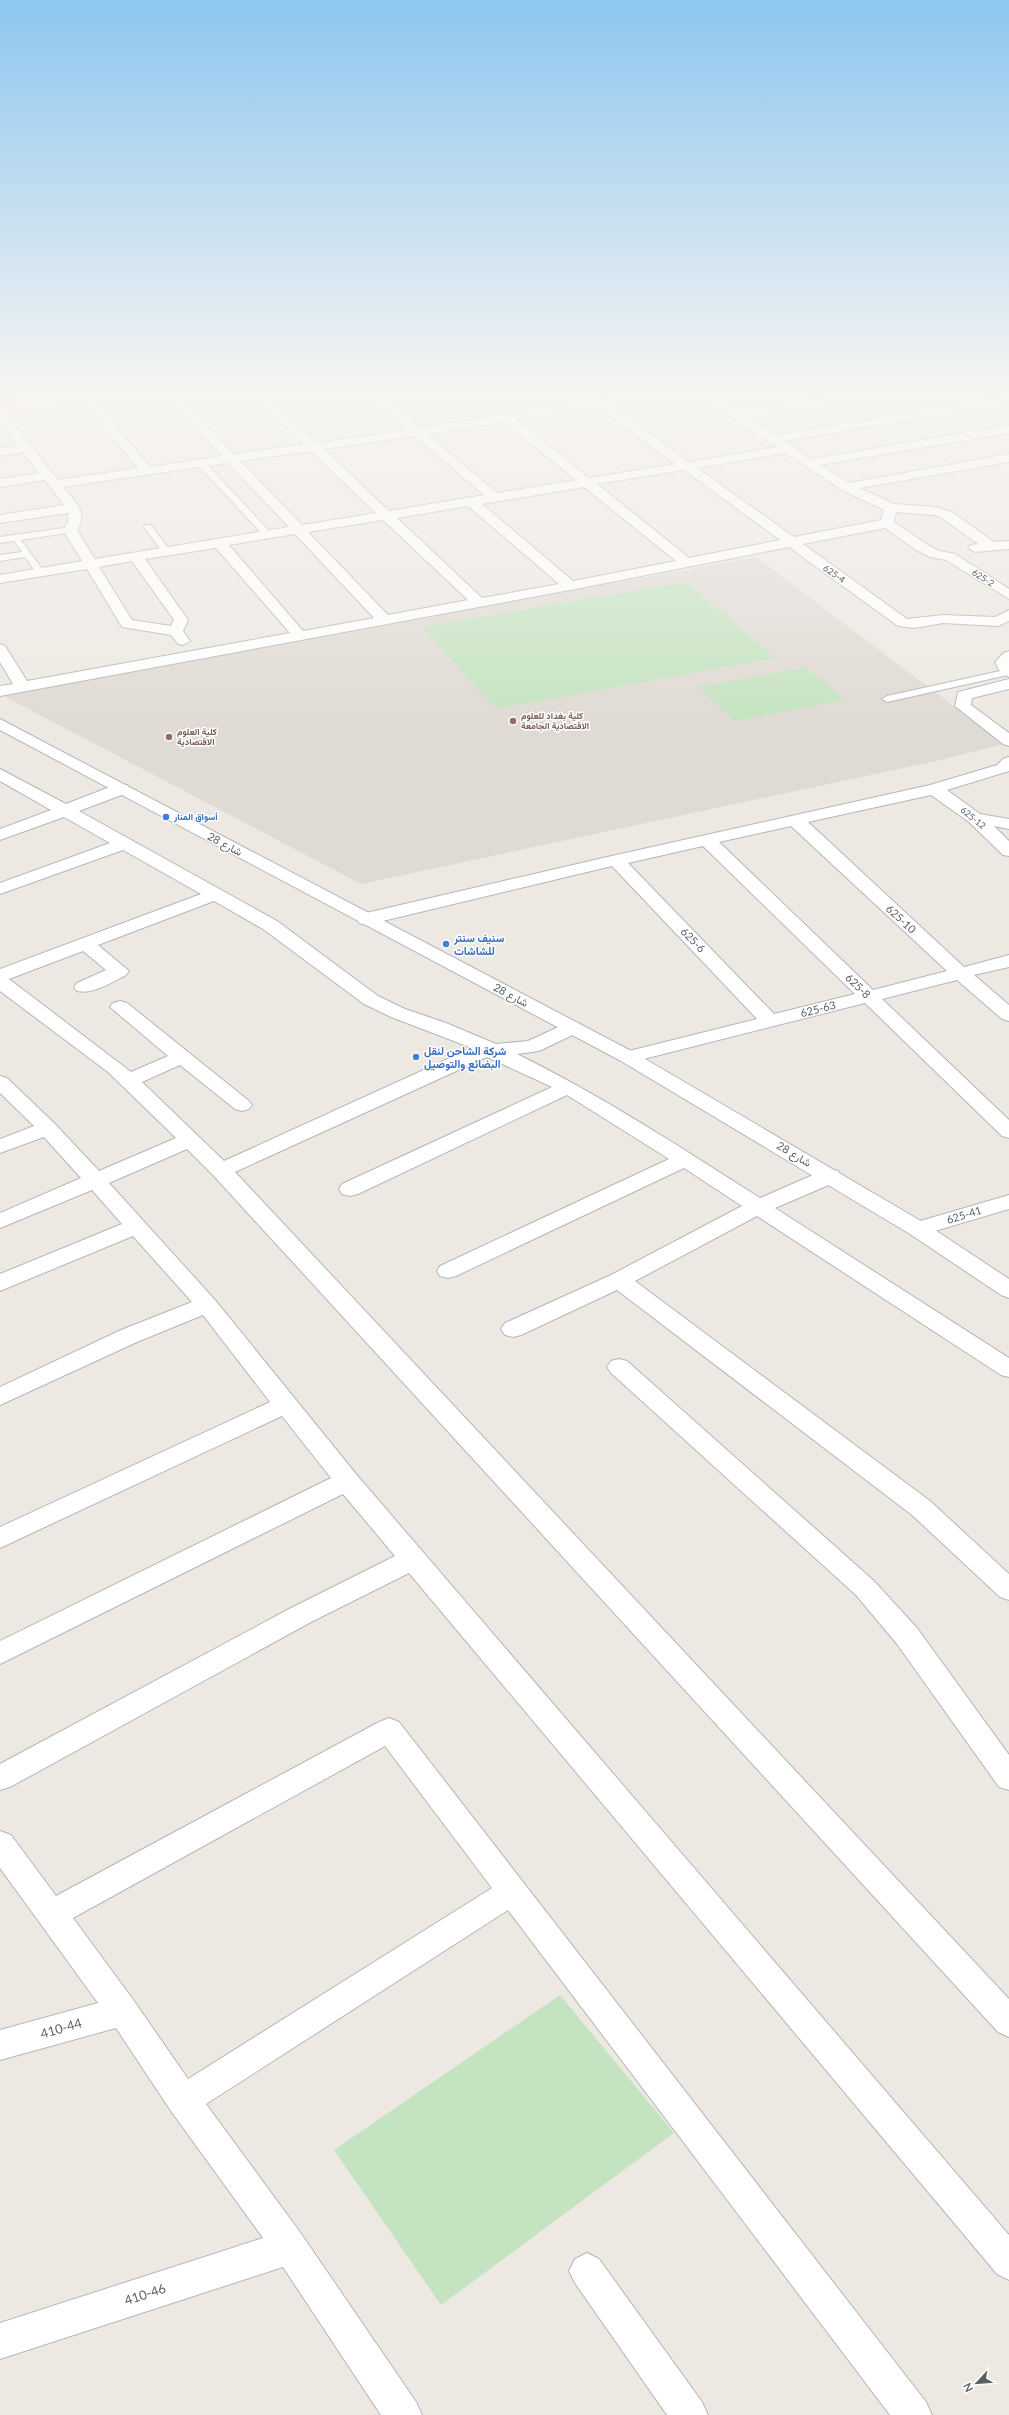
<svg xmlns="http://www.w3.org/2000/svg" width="1009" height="2415" viewBox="0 0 1009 2415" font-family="Lato,Vazirmatn,sans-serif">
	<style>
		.education { fill: #dfdad3 }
		.green { fill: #c4e3c0 }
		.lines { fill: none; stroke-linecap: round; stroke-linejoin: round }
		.lane-casing { stroke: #b3b6b9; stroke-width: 2 }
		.street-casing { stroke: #b3b6b9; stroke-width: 2 }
		.secondary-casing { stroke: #b2b6b9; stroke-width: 2 }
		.primary-casing { stroke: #eab05e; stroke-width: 2 }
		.lane { fill: #fff; fill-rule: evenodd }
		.street { fill: #fff; fill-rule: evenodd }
		.secondary { fill: #fff; fill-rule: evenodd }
		.primary { fill: #fbe2a9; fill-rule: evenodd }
		.education-dot { fill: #8d6e63; stroke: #fff; stroke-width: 1.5 }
		.shop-dot { fill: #3f7fe0; stroke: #fff; stroke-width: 1.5 }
		.labels { text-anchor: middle; stroke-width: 3; stroke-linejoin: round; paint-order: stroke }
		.far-street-label { font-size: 9px; fill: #5b5f62; stroke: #fff }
		.far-education-label { font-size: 9px; font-weight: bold; fill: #785e54; stroke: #fff; text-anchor: start }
		.far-shop-label { font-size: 9px; font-weight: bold; fill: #366cbe; stroke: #fff; text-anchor: start }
		.street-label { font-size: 11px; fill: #5b5f62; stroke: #fff }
		.shop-label { font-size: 11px; font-weight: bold; fill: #366cbe; stroke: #fff; text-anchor: start }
		.near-street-label { font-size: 13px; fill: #5b5f62; stroke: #fff }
	</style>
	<rect width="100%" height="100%" fill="#ede9e2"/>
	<!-- education -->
	<path class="education" d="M756,557L1004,744L936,761L361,884L0,694Z"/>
	<!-- green -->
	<g class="green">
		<path d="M686,582L775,658L496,709L422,627Z"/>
		<path d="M805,667L845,700L735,721L698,687Z"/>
		<path d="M560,1995L674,2133L441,2305L334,2150Z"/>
	</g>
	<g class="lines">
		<!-- lane casing -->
		<g class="lane-casing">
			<g id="lane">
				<path d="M198,461H204L271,533V537H265L198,465Z"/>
				<path d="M145,525H151L171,552L170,554H164L144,527Z"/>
				<path d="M70,527L73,528V532L21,540L45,573L44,575H38L25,557L0,561V555L22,552L14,541L0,543V537Z"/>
				<path d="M1009,669L1008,675L887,702L882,699L887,696Z"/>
			</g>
		</g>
		<!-- street casing -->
		<g class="street-casing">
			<g id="street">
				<path d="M124,389H154L148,393L94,400L150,467L222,456L159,389H171L234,454L304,444L247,389H260L317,443L407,430L361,389H374L420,428L589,401L574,389H587L602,399L667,389H745L739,393L715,396L738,411L883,389H911L905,393L747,417L775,435L1009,396V404L784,441L812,459L1009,425V433L821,465L849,483L1009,454V462L860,488L894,504L936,507L952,512L994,542L1009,541V549L975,552L968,548L970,545L978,544L942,518L934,515L896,512L894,522L926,544L939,551L955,554L1009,589V599L946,560L930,557L916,550L885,528L803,544L907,619L943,615L995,617L1009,610V621L998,626L943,623L914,628L898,626L789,547L570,590L0,696V686L13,684L0,662V644L5,646L27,681L290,633L216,548L145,559L188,620L183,631L190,641L183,645L178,644L171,635L122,627L87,569L0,583V575L82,561L63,530L68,522V513L0,523V515L64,505L45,480L0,487V479L39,473L23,452L0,456V448L18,446L0,423V406ZM692,392L769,442L777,447L689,462L610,405ZM83,402L138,468L58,480L5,413ZM597,407L675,464L589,478L517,420ZM504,422L576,480L497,493L427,434ZM415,436L484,495L389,511L324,449ZM311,451L376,513L302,525L240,461ZM786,453L842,490L884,510L881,520L794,537L697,468ZM228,463L289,527L95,559L77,530C89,513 74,500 63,487ZM684,470L780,540L689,558L597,484ZM584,487L676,561L573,581L482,504ZM468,506L559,584L482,598L397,518ZM383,520L468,600L388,615L308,532ZM295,534L374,618L303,631L229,545ZM132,561L174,620L171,626L132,620L99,567Z"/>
				<path d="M1009,651V677L999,670L995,662L1004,653Z"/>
				<path d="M1009,679V689L972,698L971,705L1009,733V746L1003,744L955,706L958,692Z"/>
				<path d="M1009,757V771L947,790L980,814L1009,819V829L994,826L1009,841V856L1003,855L969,822L931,795L808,822L964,967L1009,955V967L974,975L1009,1005V1021L1002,1019L957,980L882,999L1009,1120V1138L1002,1136L865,1003L628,1063L621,1061L618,1057L621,1053L757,1019L612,866L366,925L359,923L357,919L359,915L366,913L616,855L930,785L997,765L1003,759ZM791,826L947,971L873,990L719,842ZM703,846L855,994L774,1014L628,863Z"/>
				<path d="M0,769L66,804L115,785H127L129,789L127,793L79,811L277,921L378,996L405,1009L446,1023L496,1044L528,1041L565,1024L572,1022L579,1024L582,1028L579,1032L539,1051L517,1054C602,1096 680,1147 760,1198L822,1171L830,1169L838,1171L841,1176L838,1181L775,1208L1009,1358V1377L1001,1375L757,1216L635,1281L930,1501L1009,1574V1600L1000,1597L912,1515L617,1290L521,1335L513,1337L505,1335L501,1329L505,1323L611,1275L742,1206L684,1168L456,1276L448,1278L440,1276L437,1271L440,1266L669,1159L567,1095L358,1194L350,1196L342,1194L339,1189L342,1184L552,1087L487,1057L235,1172L1009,1999V2037L998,2032L213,1175L187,1149L109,1183L215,1300L356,1474L1009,2235V2280L997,2274L409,1573L311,1622L10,1787L0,1790V1764L291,1608L395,1556L343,1494L0,1664V1641L331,1478L282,1416L0,1548V1527L270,1402L203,1315L137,1342L0,1405V1387L121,1330L192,1302L133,1236L0,1291V1274L122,1224L92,1190L0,1228V1213L81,1178L44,1137L0,1153V1139L34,1126L0,1093V1076L7,1078L55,1124L99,1171L176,1138L108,1072L0,991V969L201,894L123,850L0,894V883L110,843L64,817L0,840V829L51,810L0,781ZM214,901L263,929L364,1004L391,1017L472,1048L224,1161L142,1082L180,1065L235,1109L242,1111L249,1109L252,1105L249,1101L127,1003L120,1001L113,1003L110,1007L168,1056L131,1072L9,979L83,951L106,970L77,983L74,987L77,991C93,995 112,982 126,975L129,971L98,945Z"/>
				<path d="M1009,1195V1209L918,1236L910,1234L907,1229L910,1224Z"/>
				<path d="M619,1359L627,1361L874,1581L917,1628L1009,1755V1790L999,1787L897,1644L856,1595L611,1373L607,1367L611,1361Z"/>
				<path d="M389,1718L399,1722L926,2402L932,2415H890L508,1910L206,2104L302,2235L416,2402L422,2415H381L283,2267L0,2359V2323L263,2238L171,2111L116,2028L0,2060V2030L98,2003L0,1868V1831L11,1835L56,1896L379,1722ZM385,1746L492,1888L188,2079L134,2001L73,1918Z"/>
				<path d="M587,2253L599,2259L702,2402L708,2415H667L575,2283L569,2271L575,2259Z"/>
			</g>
		</g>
		<!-- secondary casing -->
		<g class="secondary-casing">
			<g id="secondary">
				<path d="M994,389H1009V398Z"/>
				<path d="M0,719L635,1053L926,1224L1009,1279V1298L1001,1295L910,1234L621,1061L0,730Z"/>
			</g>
		</g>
		<!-- primary casing -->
		<g class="primary-casing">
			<path id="primary" d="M74,389H103L97,393L0,407V399Z"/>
		</g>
		<!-- lane -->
		<use href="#lane" class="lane"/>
		<!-- street -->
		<use href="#street" class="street"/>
		<!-- secondary -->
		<use href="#secondary" class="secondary"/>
		<!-- primary -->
		<use href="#primary" class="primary"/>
	</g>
	<!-- sky -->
	<linearGradient id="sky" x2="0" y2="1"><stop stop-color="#8dc6ef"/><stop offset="0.54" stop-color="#f7f5f2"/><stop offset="1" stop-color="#f7f5f2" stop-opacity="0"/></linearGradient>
	<rect width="1009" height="727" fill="url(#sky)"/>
	<!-- markers -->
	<g class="education-dot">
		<circle cx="513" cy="721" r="4"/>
		<circle cx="169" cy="737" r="4"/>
	</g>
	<g class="shop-dot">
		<circle cx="166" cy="817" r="4"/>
		<circle cx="446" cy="944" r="4"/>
		<circle cx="416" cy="1057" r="4"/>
	</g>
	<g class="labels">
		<!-- far-street labels -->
		<g class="far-street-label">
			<text transform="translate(834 574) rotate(35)" y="3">625-4</text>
			<text transform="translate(983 578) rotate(33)" y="3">625-2</text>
			<text transform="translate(973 818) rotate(39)" y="3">625-12</text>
		</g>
		<!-- far-education labels -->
		<g class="far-education-label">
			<text x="521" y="719">كلية بغداد للعلوم<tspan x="521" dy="10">الاقتصادية الجامعة</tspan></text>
			<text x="177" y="735">كلية العلوم<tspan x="177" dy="10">الاقتصادية</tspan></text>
		</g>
		<!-- far-shop labels -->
		<g class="far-shop-label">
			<text x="174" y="820">أسواق المنار</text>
		</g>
		<!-- street labels -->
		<g class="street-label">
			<text transform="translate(225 844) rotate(28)" y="4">شارع 28</text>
			<text transform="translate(901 919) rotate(43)" y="4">625-10</text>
			<text transform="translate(693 940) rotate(46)" y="4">625-6</text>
			<text transform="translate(858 986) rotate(44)" y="4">625-8</text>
			<text transform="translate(511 995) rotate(28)" y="4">شارع 28</text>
			<text transform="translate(818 1009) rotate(-14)" y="4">625-63</text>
			<text transform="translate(794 1154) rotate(31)" y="4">شارع 28</text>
			<text transform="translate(964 1215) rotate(-17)" y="4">625-41</text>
		</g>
		<!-- shop labels -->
		<g class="shop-label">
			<text x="454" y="942">سنيف سنتر<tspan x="454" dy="13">للشاشات</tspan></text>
			<text x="424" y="1055">شركة الشاحن لنقل<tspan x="424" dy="13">البضائع والتوصيل</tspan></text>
		</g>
		<!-- near-street labels -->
		<g class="near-street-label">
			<text transform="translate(61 2028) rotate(-16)" y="5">410-44</text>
			<text transform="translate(145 2294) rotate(-18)" y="5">410-46</text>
		</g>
	</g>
	<!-- north arrow -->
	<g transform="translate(977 2383) rotate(244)" stroke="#ffffff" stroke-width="3" paint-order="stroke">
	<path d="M0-3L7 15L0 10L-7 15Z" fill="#5b5f62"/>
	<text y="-6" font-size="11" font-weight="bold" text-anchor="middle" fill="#5b5f62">N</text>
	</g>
</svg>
